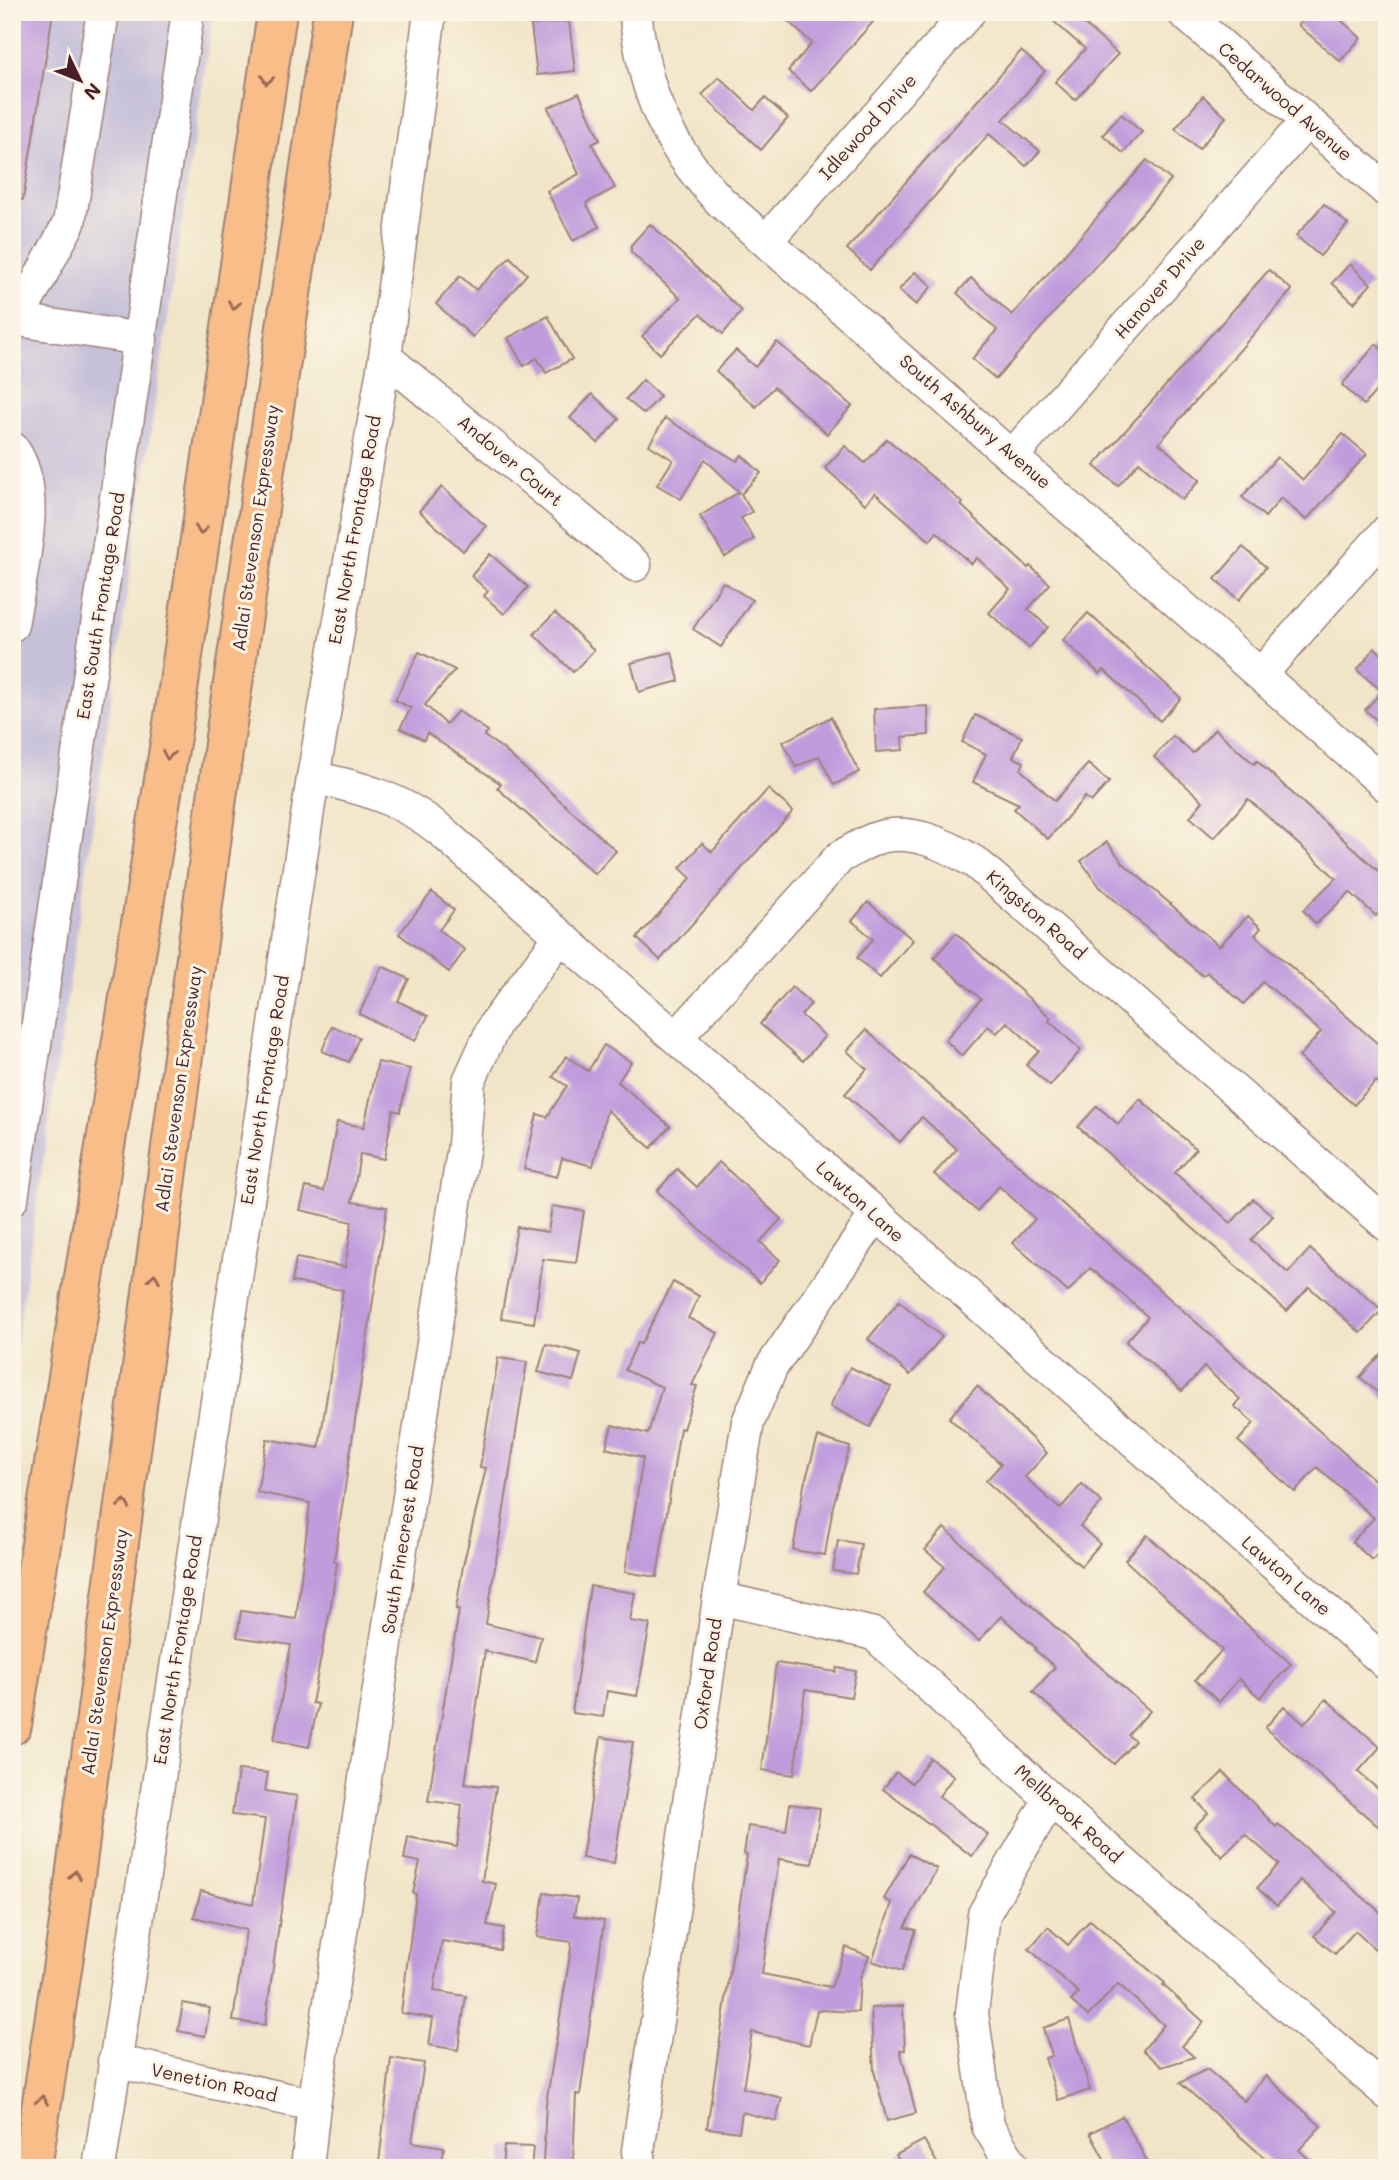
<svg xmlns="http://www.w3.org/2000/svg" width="1399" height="2180" viewBox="0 0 1399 2180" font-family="Mali,sans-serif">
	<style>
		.industrial { fill: #c6c0d9 }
		.building { fill: #c09cdd }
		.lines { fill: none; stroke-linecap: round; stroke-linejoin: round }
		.minor-casing { stroke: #9e827a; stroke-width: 35 }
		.highway-casing { stroke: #9e827a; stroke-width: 42 }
		.minor { stroke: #fff; stroke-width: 32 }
		.highway { stroke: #f8bd89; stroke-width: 38 }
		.oneway { stroke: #986655 }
		.labels { text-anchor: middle; stroke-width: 6; stroke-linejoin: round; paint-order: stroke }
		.street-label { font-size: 18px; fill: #4a1f2b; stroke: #fcf5e5 }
	</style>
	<rect width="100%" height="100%" fill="#fcf5e5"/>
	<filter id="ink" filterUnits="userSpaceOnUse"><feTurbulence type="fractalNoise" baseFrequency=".0143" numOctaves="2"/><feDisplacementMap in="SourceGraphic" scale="14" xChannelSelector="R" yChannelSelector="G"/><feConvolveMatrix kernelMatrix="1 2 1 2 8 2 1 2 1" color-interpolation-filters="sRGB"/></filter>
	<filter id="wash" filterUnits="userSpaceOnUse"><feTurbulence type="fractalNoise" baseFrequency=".00686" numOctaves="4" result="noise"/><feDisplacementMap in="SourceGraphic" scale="28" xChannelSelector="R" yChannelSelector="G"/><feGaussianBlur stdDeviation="1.57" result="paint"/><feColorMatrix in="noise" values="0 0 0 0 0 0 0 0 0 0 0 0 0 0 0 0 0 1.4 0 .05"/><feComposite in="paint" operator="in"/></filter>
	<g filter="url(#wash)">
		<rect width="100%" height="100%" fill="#f1e5c8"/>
		<!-- industrial -->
		<path class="industrial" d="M12,12H213L12,1371Z"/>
		<g id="blocks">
			<!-- building -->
			<g class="building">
				<path d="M12,12H53L23,200L12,199Z"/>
				<path d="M778,12H882L811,91L788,71L812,43Z"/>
				<path d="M1043,12H1096L1085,25L1118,54L1075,100L1055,82L1085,49Z"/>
				<path d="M1309,12H1332L1361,38L1340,61L1298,25Z"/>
				<path d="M569,21L575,71L537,75L531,25Z"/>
				<path d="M1021,51L1045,71L1003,120L1040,151L1026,166L989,134L870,270L847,249Z"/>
				<path d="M719,77L754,110L765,98L788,118L761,150L702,95Z"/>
				<path d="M579,93L600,140L592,144L615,188L586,203L599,227L573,241L547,191L579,174L548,108Z"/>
				<path d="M1203,96L1226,117L1199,149L1175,129Z"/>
				<path d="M1121,114L1142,132L1123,153L1103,135Z"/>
				<path d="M1147,160L1171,180L996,379L972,359L997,330L957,293L971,278L1012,315Z"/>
				<path d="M1324,204L1348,224L1320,256L1296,236Z"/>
				<path d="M650,224L742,311L723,334L700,314L660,354L642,336L680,298L631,252V245Z"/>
				<path d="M510,257L527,274L473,337L436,304L460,276L476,290Z"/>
				<path d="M1350,264L1371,284L1354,303L1332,283Z"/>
				<path d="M1269,270L1292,290L1159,443L1200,480L1182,500L1139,462L1118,486L1094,466Z"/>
				<path d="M915,272L932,286L916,305L899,290Z"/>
				<path d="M548,316L572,359L546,373L537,358L524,366L508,338Z"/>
				<path d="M777,342L852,406L827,434L774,387L756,407L716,371L736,350L755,367Z"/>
				<path d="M1376,344L1387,354V378L1364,405L1342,385Z"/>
				<path d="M643,380L660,396L644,414L626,399Z"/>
				<path d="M592,394L619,419L598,443L570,418Z"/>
				<path d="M665,418L737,461L742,455L761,473L741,494L752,512L741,518L754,539L725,557L700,516L739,492L705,459L681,499L657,485L673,460L649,445Z"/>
				<path d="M1343,434L1367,454L1306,520L1281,498L1265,517L1242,497L1277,457L1303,480Z"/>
				<path d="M887,439L963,503L961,505L1028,568L1030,566L1050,584L1028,609L1048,627L1029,648L989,613L1010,589L977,558L971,564L937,532L930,541L875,493L865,504L825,468L845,446L865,463Z"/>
				<path d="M442,487L486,526L463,551L419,511Z"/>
				<path d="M1243,547L1266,567L1239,600L1215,579Z"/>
				<path d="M490,554L528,587L504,614L484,596L488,591L471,576Z"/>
				<path d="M723,582L752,600L721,647L693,629Z"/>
				<path d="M555,613L594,650L573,672L534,634Z"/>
				<path d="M1088,613L1181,698L1160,721L1104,670L1100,674L1063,640Z"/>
				<path d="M1375,648L1387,659V729L1365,710L1382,691L1357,670Z"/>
				<path d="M419,652L455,670L425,705L446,724L458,711L488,731L484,736L502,748L616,851L595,874L497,788L501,784L427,733L424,740L400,728L411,708L395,700Z"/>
				<path d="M672,652L679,681L639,692L631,663Z"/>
				<path d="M928,706L929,735L902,737L903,750L876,752L874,709Z"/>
				<path d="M975,715L1022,737L1013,757L1024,762L1021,770L1055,801L1088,764L1109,782L1091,802L1085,797L1048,839L1014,809L1019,804L973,782L986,754L962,742Z"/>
				<path d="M831,717L859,772L834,785L819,756L796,767L783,742Z"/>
				<path d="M1215,729L1254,764L1257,761L1387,879V904L1376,916L1350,892L1316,924L1303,910L1336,878L1248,799L1214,838L1190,817L1203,801L1154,757L1173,736L1193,753Z"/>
				<path d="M768,789L793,811L660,960L637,938L691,878L680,868L702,843L712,852Z"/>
				<path d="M1107,842L1123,863L1219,946L1248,916L1261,928L1255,935L1387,1052V1090L1376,1081L1354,1105L1299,1057L1321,1032L1284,999L1263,982L1244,1004L1207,972L1203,976L1151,932L1100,887L1081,861Z"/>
				<path d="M432,892L454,910L439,930L465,950L449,972L399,934Z"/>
				<path d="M868,902L913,940L880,978L857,958L873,939L852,921Z"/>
				<path d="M956,933L1051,1018L1049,1021L1081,1050L1050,1086L1026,1065L1039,1051L1007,1022L997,1033L988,1026L962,1056L945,1040L981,999L934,958Z"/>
				<path d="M382,966L409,979L398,1001L428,1016L415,1041L359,1014Z"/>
				<path d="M792,987L811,1004L801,1015L825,1036L803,1061L760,1024Z"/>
				<path d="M332,1026L359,1037L349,1062L322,1051Z"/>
				<path d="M866,1030L1387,1491V1544L1372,1560L1352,1542L1374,1518L1317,1467L1295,1492L1238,1441L1254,1423L1234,1406L1240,1399L1204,1367L1182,1391L1126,1342L1148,1317L1111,1284L1090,1268L1068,1292L1013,1243L1035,1219L999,1186L977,1211L934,1174L957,1149L922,1117L900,1142L845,1094L867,1069L847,1051Z"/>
				<path d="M604,1045L631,1062L618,1082L670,1126L651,1148L607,1110L593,1166L562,1158L557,1177L524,1169L537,1114L547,1117L567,1086L553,1077L566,1056L588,1071Z"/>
				<path d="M378,1062L410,1069L400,1112L393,1110L384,1159L360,1154L352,1202L387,1207L334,1561L337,1562L331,1605L312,1703L318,1704L309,1747L274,1740L291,1645L237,1637L241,1611L296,1619L310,1503L257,1492L267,1439L319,1448L343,1290L292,1282L296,1258L345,1267L352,1222L300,1210L306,1187L324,1191L337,1122L364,1127Z"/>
				<path d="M1140,1099L1196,1149L1175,1173L1231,1223L1253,1199L1273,1216L1251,1240L1288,1273L1310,1249L1382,1310L1361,1333L1309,1287L1287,1311L1078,1127L1097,1106L1118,1124Z"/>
				<path d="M719,1162L781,1219L760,1242L780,1260L760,1283L657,1191L677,1169L697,1187Z"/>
				<path d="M552,1206L584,1211L576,1263L543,1259L534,1323L501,1318L517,1227L548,1232Z"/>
				<path d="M673,1282L699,1296L688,1318L718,1333L692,1385L697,1386L683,1429L680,1428L657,1577L625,1572L643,1458L606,1448L612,1425L648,1434L662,1387L625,1370L637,1343L641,1344Z"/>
				<path d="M899,1301L942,1337L910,1375L868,1339Z"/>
				<path d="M546,1344L581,1353L573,1381L538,1372Z"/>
				<path d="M1387,1348V1401L1360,1377Z"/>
				<path d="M498,1358L527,1362L486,1624L541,1637L535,1662L485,1651L465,1784L496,1787L482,1881L496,1884L487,1925L504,1928L500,1950L442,1941L434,1991L466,1996L458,2050L429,2045L433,2018L401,2013L416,1894L413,1893L420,1862L404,1859L408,1837L457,1847L462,1805L428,1801L459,1610L456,1609L463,1566L486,1468L480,1467Z"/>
				<path d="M850,1367L891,1387L870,1427L830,1406Z"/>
				<path d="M977,1386L1047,1453L1025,1477L1060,1509L1082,1484L1102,1502L1080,1526L1100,1544L1081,1566L986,1481L1001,1464L949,1418Z"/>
				<path d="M818,1437L850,1447L833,1506L825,1555L793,1550L804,1485Z"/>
				<path d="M944,1528L1150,1711L1128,1735L1135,1741L1114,1764L1033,1692L1055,1667L1035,1650L1036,1648L1001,1616L979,1641L923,1592L945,1567L925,1550Z"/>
				<path d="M1147,1535L1291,1664L1260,1698L1239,1679L1219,1702L1195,1680L1222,1650L1125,1560Z"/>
				<path d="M838,1540L861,1544L856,1574L833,1571Z"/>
				<path d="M590,1586L635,1593L630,1621L650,1624L637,1696L607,1691L603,1717L572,1713Z"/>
				<path d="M776,1663L836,1672L837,1668L856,1671L851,1697L805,1690L794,1775L762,1770Z"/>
				<path d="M1326,1699L1380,1747L1358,1772L1387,1797V1834L1265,1728L1284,1706L1304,1724Z"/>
				<path d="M601,1737L633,1742L614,1863L582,1858Z"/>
				<path d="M930,1758L954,1776L939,1796L988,1835L972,1856L883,1789L896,1772L912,1783Z"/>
				<path d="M238,1770L268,1773L265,1791L297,1796L265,2025L233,2021L246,1930L194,1917L201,1891L253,1904L265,1819L232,1815Z"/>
				<path d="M1223,1772L1276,1827L1278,1824L1387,1918V1960L1355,1931L1335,1954L1314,1936L1336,1912L1300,1880L1277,1906L1257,1888L1279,1864L1245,1834L1222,1857L1194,1827L1208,1813L1195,1799Z"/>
				<path d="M790,1804L820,1808L812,1864L779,1859L762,1974L831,1987L846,1947L869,1956L860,1978L858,2012L817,2010L809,2045L752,2032L743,2088L782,2098L776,2121L742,2112L739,2132L707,2128L747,1855L744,1854L748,1826L786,1831Z"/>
				<path d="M909,1854L937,1869L905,1927L916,1930L902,1971L872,1961L892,1903L884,1899Z"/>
				<path d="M544,1893L577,1898L574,1916L604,1921L580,2095L576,2094L573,2164L543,2163L546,2104L572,1942L537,1937Z"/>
				<path d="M1090,1920L1165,1983L1163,1985L1204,2022L1182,2046L1194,2057L1162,2067L1143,2050L1164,2025L1118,1984L1088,2016L1071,2001L1079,1993L1029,1949L1048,1927L1068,1945Z"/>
				<path d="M183,2003L210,2008L205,2036L178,2031Z"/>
				<path d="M903,2006L905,2050H900L916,2113L887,2121L874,2071L871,2008Z"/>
				<path d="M1069,2019L1090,2090L1058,2100L1045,2058L1052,2056L1043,2028Z"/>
				<path d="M391,2058L424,2063L412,2142L444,2147L441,2168L379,2163Z"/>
				<path d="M1207,2069L1244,2101L1266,2076L1301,2108L1321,2126L1299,2150L1319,2168H1276L1180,2083Z"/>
				<path d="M1122,2116L1151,2168H1109L1090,2133Z"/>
				<path d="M924,2140L940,2168H903L896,2155Z"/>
				<path d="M504,2146L533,2147L531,2168H502Z"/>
			</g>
		</g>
	</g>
	<g filter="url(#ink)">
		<use href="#blocks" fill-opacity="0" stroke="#9e827a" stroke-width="2"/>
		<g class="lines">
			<!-- minor casing -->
			<g class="minor-casing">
				<g id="minor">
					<path d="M636,12C636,27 639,41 642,55C653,115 679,157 720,201L1387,786"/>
					<path d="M1183,12L1387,191"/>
					<path d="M766,241L969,12"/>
					<path d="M12,319L141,339"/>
					<path d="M17,320L69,223L103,12"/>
					<path d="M385,357L635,565"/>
					<path d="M12,448C45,491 20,574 12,625"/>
					<path d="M1013,455L1307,121"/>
					<path d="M1261,674L1387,531"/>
					<path d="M313,778C360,786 403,800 440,830L1387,1664"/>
					<path d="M677,1037L840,857C851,851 862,844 874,839C909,826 947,845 976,863L1387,1225"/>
					<path d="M12,1199L188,12"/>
					<path d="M719,1598L874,1634L1050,1799L1387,2093"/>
					<path d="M114,2061L314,2105"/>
					<path d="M99,2168L313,778L385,357L430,12"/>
					<path d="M307,2168L314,2105L464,1145L469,1081L495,1024L560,937"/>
					<path d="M641,2168L638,2151L719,1598L748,1422L772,1366L875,1216"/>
					<path d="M1014,2168L988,2126L972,2013L984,1914L1050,1799"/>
				</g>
			</g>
			<!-- highway casing -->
			<g class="highway-casing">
				<g id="highway">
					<path d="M12,1725L173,724L277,12"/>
					<path d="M32,2168L69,1923L225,737L333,12"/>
				</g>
			</g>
			<!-- minor -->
			<use href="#minor" class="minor"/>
			<!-- highway -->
			<use href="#highway" class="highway"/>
		</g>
		<!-- one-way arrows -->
		<defs><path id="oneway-chevron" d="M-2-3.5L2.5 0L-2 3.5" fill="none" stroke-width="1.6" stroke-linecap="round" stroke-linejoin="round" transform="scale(1.75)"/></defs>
		<g class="oneway">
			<use href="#oneway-chevron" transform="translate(267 80) rotate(98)"/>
			<use href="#oneway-chevron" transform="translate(234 305) rotate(98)"/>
			<use href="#oneway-chevron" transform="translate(201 530) rotate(98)"/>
			<use href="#oneway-chevron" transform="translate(168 755) rotate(99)"/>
			<use href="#oneway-chevron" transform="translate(154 1278) rotate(-82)"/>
			<use href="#oneway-chevron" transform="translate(124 1504) rotate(-82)"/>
			<use href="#oneway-chevron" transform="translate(75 1875) rotate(-82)"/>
			<use href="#oneway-chevron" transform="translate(42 2100) rotate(-81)"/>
		</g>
	</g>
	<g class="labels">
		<!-- street labels -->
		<g class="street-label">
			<text transform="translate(1285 102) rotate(41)" y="6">Cedarwood Avenue</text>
			<text transform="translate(868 127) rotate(-48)" y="6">Idlewood Drive</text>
			<text transform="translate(1160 288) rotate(-49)" y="6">Hanover Drive</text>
			<text transform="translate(975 422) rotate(41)" y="6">South Ashbury Avenue</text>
			<text transform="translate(510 461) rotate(40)" y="6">Andover Court</text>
			<text transform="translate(256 528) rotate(-82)" y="6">Adlai Stevenson Expressway</text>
			<text transform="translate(355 530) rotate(-80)" y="6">East North Frontage Road</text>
			<text transform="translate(101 606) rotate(-81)" y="6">East South Frontage Road</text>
			<text transform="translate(1036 915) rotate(41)" y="6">Kingston Road</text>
			<text transform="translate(179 1089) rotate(-82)" y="6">Adlai Stevenson Expressway</text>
			<text transform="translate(265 1090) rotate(-81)" y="6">East North Frontage Road</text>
			<text transform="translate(860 1202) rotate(42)" y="6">Lawton Lane</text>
			<text transform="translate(403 1540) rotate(-81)" y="6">South Pinecrest Road</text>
			<text transform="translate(1286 1576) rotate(41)" y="6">Lawton Lane</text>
			<text transform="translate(178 1650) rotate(-81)" y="6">East North Frontage Road</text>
			<text transform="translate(105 1652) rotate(-82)" y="6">Adlai Stevenson Expressway</text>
			<text transform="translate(708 1674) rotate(-82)" y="6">Oxford Road</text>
			<text transform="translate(1068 1814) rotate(42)" y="6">Mellbrook Road</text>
			<text transform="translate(214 2083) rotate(12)" y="6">Venetion Road</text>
		</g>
	</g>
	<!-- margin -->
	<rect width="1399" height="2180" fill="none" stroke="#fcf5e5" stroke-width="42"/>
	<!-- north arrow -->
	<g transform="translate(80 80) rotate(133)" stroke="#fcf5e5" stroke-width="5" paint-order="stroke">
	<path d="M0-5L12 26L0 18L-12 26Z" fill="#4a1f2b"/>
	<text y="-10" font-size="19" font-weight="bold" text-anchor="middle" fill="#4a1f2b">N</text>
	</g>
</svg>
